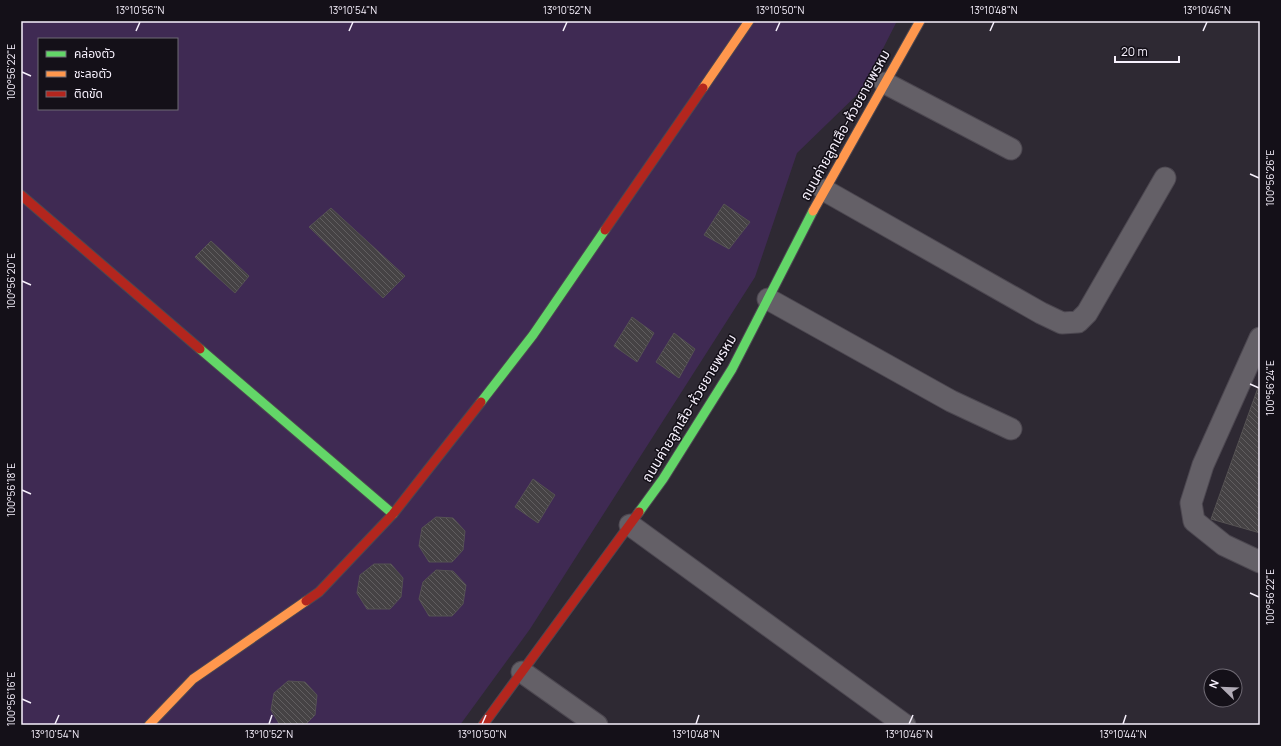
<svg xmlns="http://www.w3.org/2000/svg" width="1281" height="746" viewBox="0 0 1281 746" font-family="Manrope,'Noto Sans Thai',sans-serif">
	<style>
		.green { fill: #3f2a53; fill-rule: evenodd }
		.building { fill: url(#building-back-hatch); stroke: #555253 }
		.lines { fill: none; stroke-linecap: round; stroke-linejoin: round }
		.street-casing { stroke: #4c4750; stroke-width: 23 }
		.fast-casing { stroke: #4c4750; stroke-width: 11 }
		.slow-casing { stroke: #4c4750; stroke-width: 11 }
		.jam-casing { stroke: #4c4750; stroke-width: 11 }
		.street { stroke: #646067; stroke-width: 21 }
		.fast { stroke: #63d668; stroke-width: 9 }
		.slow { stroke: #ff974d; stroke-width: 9 }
		.jam { stroke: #b3261e; stroke-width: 9 }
		.ticks { fill: none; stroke: #f7f1fd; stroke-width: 1.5 }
		.labels { text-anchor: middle; stroke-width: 3; stroke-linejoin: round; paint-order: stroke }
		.street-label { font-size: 14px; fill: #f7f1fd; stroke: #141018 }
		.neatline { fill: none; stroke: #f7f1fd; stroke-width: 1.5 }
		.ticks-label { font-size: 10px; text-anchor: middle; fill: #f7f1fd }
	</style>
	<defs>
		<pattern id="building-back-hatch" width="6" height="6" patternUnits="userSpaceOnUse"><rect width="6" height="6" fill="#454244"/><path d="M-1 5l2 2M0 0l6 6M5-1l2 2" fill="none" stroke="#615e60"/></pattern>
	</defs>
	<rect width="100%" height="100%" fill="#2e2933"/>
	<!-- green -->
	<path class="green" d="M21,21H897L862,90L797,153L755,277L530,629L460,725H21ZM39,39H177V109H39Z"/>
	<!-- building -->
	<g class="building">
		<path d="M724,204L750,222L729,249L704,235Z"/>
		<path d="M331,208L405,276L383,298L309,227Z"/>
		<path d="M211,241L249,276L235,293L195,257Z"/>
		<path d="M632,317L654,333L637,362L614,346Z"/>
		<path d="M674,333L695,349L679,378L656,362Z"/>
		<path d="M1260,382V533L1211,519Z"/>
		<path d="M533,479L555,495L538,523L515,507Z"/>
		<path d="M436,517L453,518L465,531L463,550L452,562H429L419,546L422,528Z"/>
		<path d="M374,564H391L403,578L401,597L390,609H367L357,593L360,575Z"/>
		<path d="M436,570L453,571L466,585L463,604L452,616H429L419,599L423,582Z"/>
		<path d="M288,681L305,682L317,695L315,715L305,725H280L271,710L274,693Z"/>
	</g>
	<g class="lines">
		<!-- street casing -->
		<g class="street-casing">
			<g id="street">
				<path d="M885,83L1011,149"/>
				<path d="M824,190L1041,313L1062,323L1078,322L1087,313L1165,178"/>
				<path d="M768,299L951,401L1011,429"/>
				<path d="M1260,338L1203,465L1191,503L1194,521L1224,545L1260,562"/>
				<path d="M630,525L905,725"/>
				<path d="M522,672L597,725"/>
			</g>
		</g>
		<!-- fast casing -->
		<g class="fast-casing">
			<g id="fast">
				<path d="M200,349L393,514"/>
				<path d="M481,402L533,335L605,230"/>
				<path d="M639,512L663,479L732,369L813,211"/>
			</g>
		</g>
		<!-- slow casing -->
		<g class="slow-casing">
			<g id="slow">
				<path d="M703,88L749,21"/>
				<path d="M813,211L920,21"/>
				<path d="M149,725L193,679L306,601"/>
			</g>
		</g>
		<!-- jam casing -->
		<g class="jam-casing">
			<g id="jam">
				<path d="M21,195L200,349"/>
				<path d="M605,230L703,88"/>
				<path d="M306,601L319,592L393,514L481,402"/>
				<path d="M483,725L639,512"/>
			</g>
		</g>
		<!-- street -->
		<use href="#street" class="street"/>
		<!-- fast -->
		<use href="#fast" class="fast"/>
		<!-- slow -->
		<use href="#slow" class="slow"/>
		<!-- jam -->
		<use href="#jam" class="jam"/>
	</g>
	<!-- ticks -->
	<path class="ticks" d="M136,31L140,22M349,31L353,22M563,31L567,22M776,31L780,22M990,31L994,22M1203,31L1207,22M22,72L31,76M1250,174L1259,178M22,281L31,285M1250,384L1259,388M22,490L31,494M1250,593L1259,597M22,699L31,703M55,724L59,715M269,724L272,715M482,724L486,715M696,724L699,715M909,724L913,715M1123,724L1126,715"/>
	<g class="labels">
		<!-- street labels -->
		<g class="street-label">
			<text transform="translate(845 125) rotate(-61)" y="5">ถนนค่ายลูกเสึอ-ห้วยยายพรหม</text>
			<text transform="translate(689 408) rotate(-59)" y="5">ถนนค่ายลูกเสึอ-ห้วยยายพรหม</text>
		</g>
	</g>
	<!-- border -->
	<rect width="1281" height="746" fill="none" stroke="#141018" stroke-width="44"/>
	<!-- legend -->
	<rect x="38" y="38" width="140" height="72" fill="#141018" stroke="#6f6a74"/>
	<rect x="46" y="51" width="20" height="6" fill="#63d668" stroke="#6f6a74"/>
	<text x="74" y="58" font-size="12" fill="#f7f1fd">คล่องตัว</text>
	<rect x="46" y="71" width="20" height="6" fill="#ff974d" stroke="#6f6a74"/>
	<text x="74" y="78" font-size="12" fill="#f7f1fd">ชะลอตัว</text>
	<rect x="46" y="91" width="20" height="6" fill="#b3261e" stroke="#6f6a74"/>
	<text x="74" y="98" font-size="12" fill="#f7f1fd">ติดขัด</text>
	<!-- north arrow -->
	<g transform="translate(1223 688) rotate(293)"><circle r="19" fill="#141018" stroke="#6f6a74"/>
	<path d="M0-3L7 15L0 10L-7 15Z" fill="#b1abb6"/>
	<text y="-6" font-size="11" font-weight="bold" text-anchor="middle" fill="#f7f1fd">N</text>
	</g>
	<!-- scale -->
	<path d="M1115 56v6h64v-6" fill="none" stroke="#f7f1fd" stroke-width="2"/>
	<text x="1121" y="56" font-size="12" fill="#f7f1fd" stroke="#141018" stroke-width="3" paint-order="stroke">20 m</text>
	<rect x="22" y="22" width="1237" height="702" class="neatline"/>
	<g class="ticks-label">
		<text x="140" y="14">13°10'56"N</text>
		<text x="353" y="14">13°10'54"N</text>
		<text x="567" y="14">13°10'52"N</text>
		<text x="780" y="14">13°10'50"N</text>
		<text x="994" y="14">13°10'48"N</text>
		<text x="1207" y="14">13°10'46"N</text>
		<text transform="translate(11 72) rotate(-90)" y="4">100°56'22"E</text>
		<text transform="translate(1270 178) rotate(-90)" y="4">100°56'26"E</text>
		<text transform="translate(11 281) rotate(-90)" y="4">100°56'20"E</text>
		<text transform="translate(1270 388) rotate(-90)" y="4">100°56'24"E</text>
		<text transform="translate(11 490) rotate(-90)" y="4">100°56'18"E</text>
		<text transform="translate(1270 597) rotate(-90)" y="4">100°56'22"E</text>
		<text transform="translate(11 699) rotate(-90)" y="4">100°56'16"E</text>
		<text x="55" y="738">13°10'54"N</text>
		<text x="269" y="738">13°10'52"N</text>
		<text x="482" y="738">13°10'50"N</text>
		<text x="696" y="738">13°10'48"N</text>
		<text x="909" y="738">13°10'46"N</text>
		<text x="1123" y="738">13°10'44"N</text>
	</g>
</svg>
